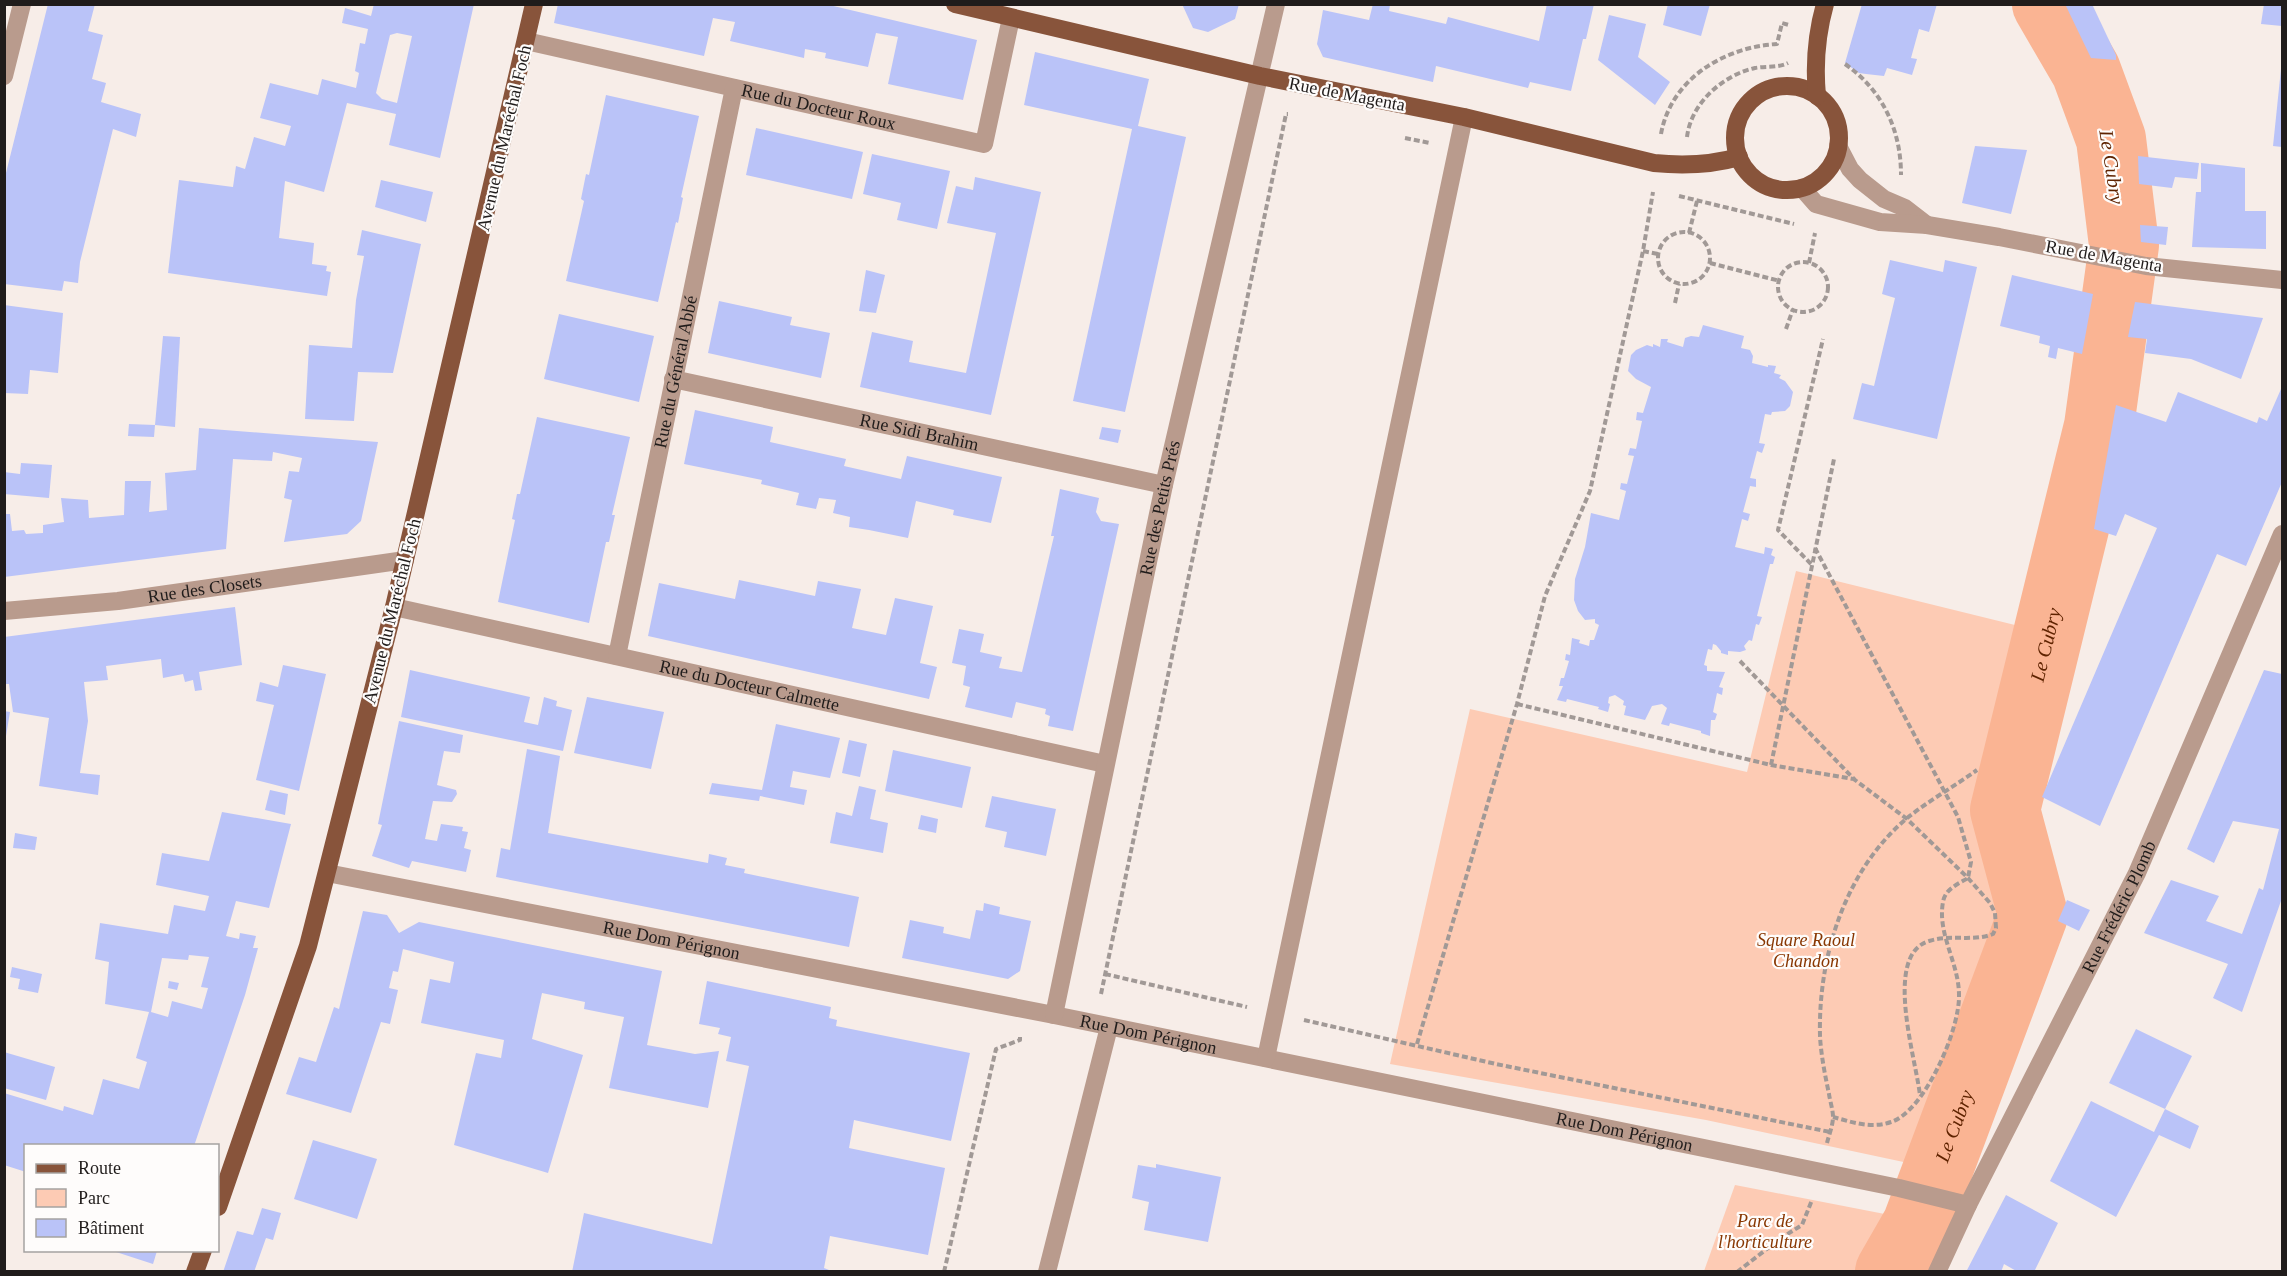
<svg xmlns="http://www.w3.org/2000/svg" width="2287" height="1276" viewBox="0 0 2287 1276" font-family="Georgia,serif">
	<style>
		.green { fill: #fdcbb4 }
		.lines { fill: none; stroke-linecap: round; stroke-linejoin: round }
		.river { stroke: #fab493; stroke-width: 70 }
		.building { fill: #bac3f8; fill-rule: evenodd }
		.path { stroke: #a19996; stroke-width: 4; stroke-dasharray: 6 3; stroke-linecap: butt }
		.minor { stroke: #b99b8d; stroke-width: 18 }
		.major { stroke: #88543b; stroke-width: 18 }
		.labels { text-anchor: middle; stroke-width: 4.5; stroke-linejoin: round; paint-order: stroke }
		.street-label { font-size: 18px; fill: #201c1b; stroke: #fefcfb }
		.park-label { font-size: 18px; font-style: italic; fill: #883702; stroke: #fefcfb }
		.water-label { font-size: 20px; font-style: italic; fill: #5f2300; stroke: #fefcfb }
	</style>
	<rect width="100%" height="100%" fill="#f7ede8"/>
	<!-- green -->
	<g class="green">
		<path d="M1796,571L2019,626L1984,818L2016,914L1927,1167L1706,1120L1390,1064L1470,709L1747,772Z"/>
		<path d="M1735,1185L1931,1223L1904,1271H1704Z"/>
	</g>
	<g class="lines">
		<!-- river -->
		<path class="river" id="s1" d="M1890,1272L1917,1225L2033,915L2005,810L2099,426L2124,245L2111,139L2086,71L2047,4"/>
	</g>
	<!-- building -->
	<g class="building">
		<path d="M48,4H95L88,31L103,35L92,79L106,83L101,102L141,114L136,137L113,129L80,262L78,283L64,281L62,291L4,284V181Z"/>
		<path d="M374,4H474L440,158L389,145L396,114L347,103L324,192L285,181L279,238L314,243L312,264L327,266L326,271L331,272L327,296L168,273L179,180L233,187L236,166L245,169L254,137L285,146L291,126L260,118L270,83L318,95L322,79L356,88L359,73L355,71L360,43L365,44L368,29L342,23L345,8L371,16ZM397,33L412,36L397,103L382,99L376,93L390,35Z"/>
		<path d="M558,4H825L977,40L963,100L888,84L898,37L876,33L868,67L825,58L826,53L805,49L804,58L730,41L735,22L713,18L704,56L554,23Z"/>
		<path d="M1182,4H1239L1235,19L1208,32L1193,28Z"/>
		<path d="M1373,4L1390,5L1389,11L1446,24L1448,17L1539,41L1547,4H1594L1586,39H1583L1571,91L1530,82L1528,88L1436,66L1433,82L1323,57L1317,44L1323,10L1369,20Z"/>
		<path d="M1668,4H1710L1701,36L1663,25Z"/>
		<path d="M1862,4H1937L1929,32L1919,29L1911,58L1917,59L1912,75L1887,68L1884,76L1866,74L1859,73L1845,63Z"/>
		<path d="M2065,4H2092L2116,55V60L2091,58Z"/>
		<path d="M2264,4H2282V26L2261,24Z"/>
		<path d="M1609,15L1646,24L1638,57L1670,82L1655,105L1598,60Z"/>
		<path d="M1035,52L1149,79L1138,126L1186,137L1125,412L1073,401L1132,129L1024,105Z"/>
		<path d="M2281,69H2282V147L2273,146Z"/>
		<path d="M606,95L699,116L681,197L683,198L678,223L676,222L658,302L566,281L584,201L581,199L586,174L589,175Z"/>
		<path d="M756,128L863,152L852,199L746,175Z"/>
		<path d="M1975,146L2027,150L2011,214L1962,203Z"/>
		<path d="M872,154L950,171L937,229L897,220L901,203L863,194Z"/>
		<path d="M2138,156L2199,163L2197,179L2175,177L2172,188L2139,184Z"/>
		<path d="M2201,163L2245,168V211H2266V249L2192,247L2196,192H2201Z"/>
		<path d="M975,177L1041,192L991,415L860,387L872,332L913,341L909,362L966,373L996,233L947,223L956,186L973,190Z"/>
		<path d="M381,180L433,192L426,222L375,207Z"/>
		<path d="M2140,225L2168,227L2166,245L2141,242Z"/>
		<path d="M362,230L421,244L393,373L358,372L354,421L305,419L309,345L352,348L356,300L364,256L357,255Z"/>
		<path d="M1890,260L1943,272L1945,260L1977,267L1937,439L1853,419L1862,383L1874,386L1895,298L1882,294Z"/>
		<path d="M866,270L885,275L876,313L859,311Z"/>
		<path d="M2012,275L2093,294L2082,354L2058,348L2056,359L2048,357L2050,346L2039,343L2040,336L2000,326Z"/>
		<path d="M719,301L792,317L790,325L830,333L821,378L708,353Z"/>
		<path d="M2135,302L2263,318L2241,379L2191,359L2145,353L2147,339L2128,337Z"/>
		<path d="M4,305L63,313L58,373L30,370L28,394L4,393Z"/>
		<path d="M559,314L654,336L639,402L544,379Z"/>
		<path d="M1703,325L1744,336L1741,348L1750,350L1753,356L1752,363L1768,367V365L1776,366L1774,373L1781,375L1779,378L1785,381L1793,392L1790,406L1785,411L1772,412L1771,415L1765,414L1759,443L1765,444L1762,453L1757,451L1750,478L1756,479V487L1750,486L1743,512L1750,514L1748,521L1742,519L1735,547L1764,554L1765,547L1773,549L1771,555L1775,557L1773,564H1770L1757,616L1762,617L1759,625L1756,624L1752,641L1749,640L1744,646L1746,650L1740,652L1728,651V655L1721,653V651L1716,645L1713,644L1712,650L1708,649L1704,665L1707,666V671L1725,672L1719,687L1723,688L1722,695L1717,693L1713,712L1717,714L1715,720H1711L1710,736L1701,733V731L1670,723L1669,726L1661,724L1667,708L1662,704L1652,706L1645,720L1624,715L1626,706L1623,705L1624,701L1615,695L1609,697L1608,703L1610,704L1608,712L1598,709L1599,707L1567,699L1566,702L1557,700L1563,686H1559L1561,678H1564L1569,661L1565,660L1566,654L1570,655L1572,638L1580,640L1579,643L1589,646L1590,640H1594L1599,625L1595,623V619L1585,620L1578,611L1574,600L1575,579L1585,547L1591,513L1619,520L1626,491L1620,489L1621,483L1627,484L1634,456L1628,455L1630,448L1636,449L1642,421L1636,420L1637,412L1643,413L1651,387L1636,379L1628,371L1631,355L1636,350L1647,345L1653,347V344L1660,347L1661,339H1668L1667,342L1683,347L1685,338L1691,336L1699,337Z"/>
		<path d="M163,336L180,337L175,427L155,425Z"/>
		<path d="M2281,389L2282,390V482L2246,566L2217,554L2100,826L2042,797L2157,528L2125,514L2116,536L2094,529L2116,405L2166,422L2178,392L2257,423L2259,417L2267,421Z"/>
		<path d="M695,410L773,427L770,442L846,459L844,466L901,479L907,456L1002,477L991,523L953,515L954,510L916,501L908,538L869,530L849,527L850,517L833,513L836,500L819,498L816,509L796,505L799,493L761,484L762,480L684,464Z"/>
		<path d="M537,417L630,437L612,515H615L609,542H606L589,623L498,602L515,520L512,519L517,494H520Z"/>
		<path d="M129,424L155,425L154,437L128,436Z"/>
		<path d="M1102,427L1121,430L1118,443L1099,439Z"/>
		<path d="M199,428L378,442L361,521L347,534L284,542L292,500L284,498L289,471L299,472L302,458L273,452L272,461L233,459L226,549L4,577V514H10L12,531L24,530L26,534L43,533V525L64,522L61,498L88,500L89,518L124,515L125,481H151L149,512L167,510L165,473L196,470Z"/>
		<path d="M21,463L52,465L49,498L4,494V472L20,474Z"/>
		<path d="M1060,489L1099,498L1096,512L1101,521L1119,524L1073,731L1048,726L1050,716L1045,714L1046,709L1016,702L1012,718L965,707L970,687L963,685L966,666L952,663L959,629L984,634L980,652L1002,657L999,668L1022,672L1054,536H1051Z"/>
		<path d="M739,580L815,596L818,581L861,589L852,628L886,635L895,598L933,606L920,663L937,667L929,699L648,636L659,583L735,599Z"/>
		<path d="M235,607L242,665L199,672L202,690L195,691L193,680L185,682L183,674L163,678L161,659L106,666L108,680L84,682L88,721L80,773L100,775L98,795L39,786L49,718L13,712L9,684H4V637Z"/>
		<path d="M283,665L326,674L299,791L256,780L274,705L256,701L260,682L278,687Z"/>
		<path d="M410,670L530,697L524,722L538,725L544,697L557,701L556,706L572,710L563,751L401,717Z"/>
		<path d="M2264,670L2282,674V898L2242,1012L2213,998L2228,964L2144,933L2171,880L2219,896L2206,921L2242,934L2259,888L2263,890L2279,829L2233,821L2214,863L2187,849Z"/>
		<path d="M587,697L664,712L651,769L574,753Z"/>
		<path d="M4,711L10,712L6,736H4Z"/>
		<path d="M399,721L463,735L460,753L444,751L437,785L456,790L457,794L452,802L433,801L425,839L437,841L441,824L463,827L462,831L468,832L464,848L471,850L466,872L412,861L409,868L372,856L382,825L378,824Z"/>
		<path d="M776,724L840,738L830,778L793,771L790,787L807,790L804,805L760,796L759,801L709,794L712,783L762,790Z"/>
		<path d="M849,740L867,744L860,777L842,773Z"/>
		<path d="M527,749L560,756L548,833L708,863L709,854L727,858L725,865L745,869L744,873L859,897L849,947L496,877L501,848L510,850Z"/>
		<path d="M893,750L971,767L962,808L885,791Z"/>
		<path d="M859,786L876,790L870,819L888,823L883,853L830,843L836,812L852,816Z"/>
		<path d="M270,790L288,794L285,815L265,810Z"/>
		<path d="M992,796L1056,809L1046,856L1004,847L1007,832L985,827Z"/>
		<path d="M222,812L291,824L269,908L236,901L226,936L239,939L240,933L256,936L253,948H258L245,995L194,1146H26V1172L4,1165V1093L63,1111L64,1106L93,1115L103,1079L139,1089L147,1062L136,1058L149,1012L105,1004L109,962L95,959L100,923L168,934L174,905L205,911L209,896L156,885L162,853L209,861ZM189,955L209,957L201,987L208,988L202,1009L172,1001L168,1017L151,1012L162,958L188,960Z"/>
		<path d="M921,815L938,819L936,833L918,829Z"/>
		<path d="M15,833L37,837L35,850L13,848Z"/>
		<path d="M2067,900L2090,910L2079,931L2058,921Z"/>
		<path d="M984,903L1000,907L999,914L1031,921L1020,971L1008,979L902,958L910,920L944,927L943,933L970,939L976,910L983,911Z"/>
		<path d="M363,911L387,915L399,933L419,922L662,971L647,1045L695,1054L719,1051L708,1108L609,1088L624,1017L584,1009L585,1002L542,993L532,1039L583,1055L548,1173L454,1145L476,1053L501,1058L504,1040L421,1023L430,979L450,983L454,962L403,949L398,972L393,971L389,988L398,990L390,1024L381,1022L351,1113L286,1094L299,1057L316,1062L334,1007L339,1009Z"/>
		<path d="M12,967L42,974L38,993L18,989L20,979L10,977Z"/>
		<path d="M169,981L179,983L177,990L168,988Z"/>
		<path d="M707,981L831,1007L829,1018L837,1020L836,1026L970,1053L951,1141L854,1120L849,1148L945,1168L928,1255L830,1236L824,1268L834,1272H572L584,1213L712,1244L749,1066L726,1061L731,1037L718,1034L720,1028L699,1024Z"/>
		<path d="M2136,1029L2192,1056L2165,1109L2199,1126L2190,1149L2159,1135L2116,1217L2050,1181L2091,1101L2154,1132L2165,1109L2109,1083Z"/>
		<path d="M4,1052L55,1067L46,1100L4,1088Z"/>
		<path d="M313,1140L377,1159L357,1219L294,1199Z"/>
		<path d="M1156,1164L1221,1177L1208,1242L1144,1230L1149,1202L1132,1198L1138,1165L1156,1168Z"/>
		<path d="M2006,1195L2058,1223L2034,1272H2018L2004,1264L2001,1272H1966Z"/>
		<path d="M262,1208L281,1213L273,1240L266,1238L254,1272H223L237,1231L253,1235Z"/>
		<path d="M113,1251H157L153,1264Z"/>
	</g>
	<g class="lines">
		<!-- path -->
		<g class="path">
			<path d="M1845,64C1882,90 1901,129 1901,175"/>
			<path d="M1661,134C1671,79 1724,47 1777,44L1782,23L1789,25"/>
			<path d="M1687,137C1691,103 1723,75 1755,68C1766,66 1778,68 1788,63"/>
			<path d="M1405,138L1430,143"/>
			<path d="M1679,196L1794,224"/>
			<circle cx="1684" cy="258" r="26"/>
			<path d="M1689,233L1697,201"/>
			<path d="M1643,251L1658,254"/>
			<circle cx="1803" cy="287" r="25"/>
			<path d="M1710,263L1780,281"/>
			<path d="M1809,263L1815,233"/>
			<path d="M1675,303L1679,284"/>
			<path d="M1786,329L1793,309"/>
			<path d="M1815,548L1958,817L1971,862L1968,878C1958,884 1945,889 1943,902C1937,934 1959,963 1959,995C1960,1029 1925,1111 1891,1122C1871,1129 1852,1122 1833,1117"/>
			<path d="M1811,564L1778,530L1823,339"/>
			<path d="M1740,661L1855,780L1907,819L1968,878L1990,903L1995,913L1996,928L1993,934C1973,942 1950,934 1929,941C1882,955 1917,1062 1920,1096"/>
			<path d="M1517,704L1771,765L1853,779"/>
			<path d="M1771,765L1834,459"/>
			<path d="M1105,974L1247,1007"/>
			<path d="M1101,994L1286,114H1288"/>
			<path d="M1304,1020L1496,1064L1830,1132"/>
			<path d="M1417,1044L1517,704L1545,596L1590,491L1643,251L1653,192"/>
			<path d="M1827,1143C1829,1135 1833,1125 1833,1117C1833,1110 1830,1101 1829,1094C1825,1075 1821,1055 1820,1036C1818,958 1844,872 1906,819C1928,801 1955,786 1977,770"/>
			<path d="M944,1272L996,1049L1020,1040V1037"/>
			<path d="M1737,1272L1781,1238L1802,1225L1812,1200"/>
		</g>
		<!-- minor -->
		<g class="minor">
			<path id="s2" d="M526,41L984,144L1011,18"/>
			<path d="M4,76L22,4"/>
			<path d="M1838,146L1850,169L1860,180L1884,199L1905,208L1927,225"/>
			<path d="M1802,188L1816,204L1880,222L1927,225L1999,237L2146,266L2282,280"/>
			<path id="s3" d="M673,379L1164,485"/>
			<path id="s4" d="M394,607L1105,764"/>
			<path id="s5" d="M4,611L118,601L405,560"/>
			<path id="s6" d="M617,656L734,88"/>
			<path id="s7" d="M327,873L1054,1015L1899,1188L1968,1205"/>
			<path id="s8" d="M1054,1015L1164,485L1276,4"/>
			<path d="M1266,1058L1464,117"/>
			<path d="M1047,1272L1109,1027"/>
			<path id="s9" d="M1937,1272L1968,1205L2137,873L2282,534"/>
		</g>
		<!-- major -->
		<g class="major">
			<path d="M955,4L1260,76L1464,117L1654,163C1684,166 1711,165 1739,157"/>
			<circle cx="1787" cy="138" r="52"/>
			<path d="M1817,96C1814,64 1816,36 1825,4"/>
			<path d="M218,1207L308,946L394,607L534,4"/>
			<path d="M195,1272L203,1250"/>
		</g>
	</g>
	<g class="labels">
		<!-- street labels -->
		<g class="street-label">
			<text transform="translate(1347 94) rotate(11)" y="6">Rue de Magenta</text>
			<text dy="6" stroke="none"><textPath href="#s2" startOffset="300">Rue du Docteur Roux</textPath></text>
			<text transform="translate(504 138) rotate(-77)" y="6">Avenue du Maréchal Foch</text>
			<text transform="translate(2104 256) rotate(10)" y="6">Rue de Magenta</text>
			<text dy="6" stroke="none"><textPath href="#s6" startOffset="290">Rue du Général Abbé</textPath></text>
			<text dy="6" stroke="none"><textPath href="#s3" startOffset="252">Rue Sidi Brahim</textPath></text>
			<text dy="6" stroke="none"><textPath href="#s8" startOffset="518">Rue des Petits Prés</textPath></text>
			<text dy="6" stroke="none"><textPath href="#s5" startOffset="202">Rue des Closets</textPath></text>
			<text transform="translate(392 611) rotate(-76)" y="6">Avenue du Maréchal Foch</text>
			<text dy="6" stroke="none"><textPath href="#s4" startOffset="364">Rue du Docteur Calmette</textPath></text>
			<text dy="6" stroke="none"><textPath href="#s9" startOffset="408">Rue Frédéric Plomb</textPath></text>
			<text dy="6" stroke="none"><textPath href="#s7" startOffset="351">Rue Dom Pérignon</textPath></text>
			<text dy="6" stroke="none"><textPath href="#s7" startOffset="837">Rue Dom Pérignon</textPath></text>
			<text dy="6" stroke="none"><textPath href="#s7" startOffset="1323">Rue Dom Pérignon</textPath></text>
		</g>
		<!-- park labels -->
		<g class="park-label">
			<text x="1806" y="946">Square Raoul<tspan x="1806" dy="21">Chandon</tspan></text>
			<text x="1765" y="1227">Parc de<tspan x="1765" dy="21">l'horticulture</tspan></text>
		</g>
		<!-- water labels -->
		<g class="water-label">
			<text transform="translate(2112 167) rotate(81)" y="7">Le Cubry</text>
			<text dy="7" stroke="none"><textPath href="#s1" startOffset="664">Le Cubry</textPath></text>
			<text dy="7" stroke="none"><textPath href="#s1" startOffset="160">Le Cubry</textPath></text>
		</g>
	</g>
	<!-- border -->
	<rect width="2287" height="1276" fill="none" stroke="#201c1b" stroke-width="12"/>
	<!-- legend -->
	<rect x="24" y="1144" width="195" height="108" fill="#fefcfb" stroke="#a5a2a1" stroke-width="1.5"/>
	<rect x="36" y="1164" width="30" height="9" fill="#88543b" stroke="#a5a2a1" stroke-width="1.5"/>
	<text x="78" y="1174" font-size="18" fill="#201c1b">Route</text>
	<rect x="36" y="1189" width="30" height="18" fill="#fdcbb4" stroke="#a5a2a1" stroke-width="1.5"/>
	<text x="78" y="1204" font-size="18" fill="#201c1b">Parc</text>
	<rect x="36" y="1219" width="30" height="18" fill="#bac3f8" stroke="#a5a2a1" stroke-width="1.5"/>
	<text x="78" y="1234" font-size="18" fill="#201c1b">Bâtiment</text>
</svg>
